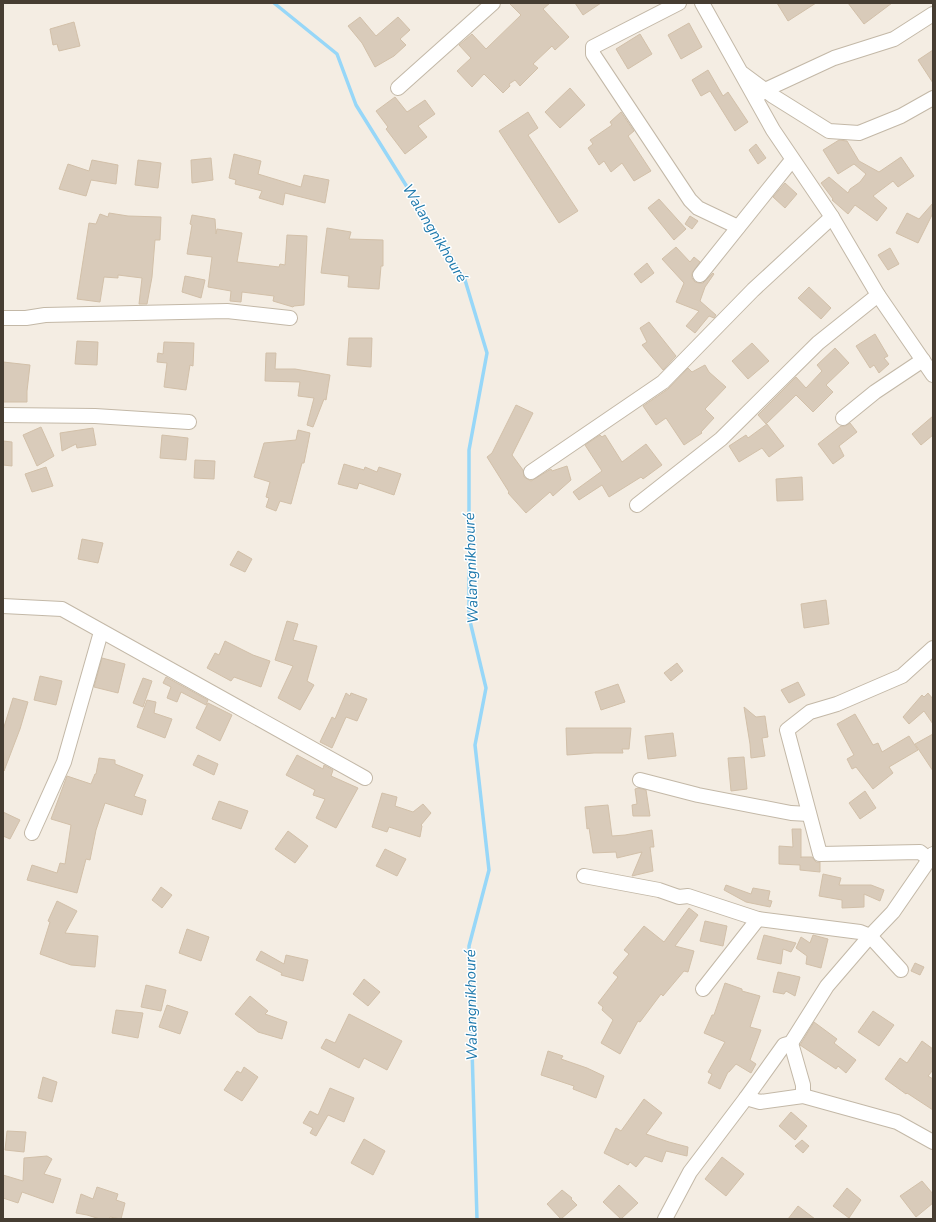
<svg xmlns="http://www.w3.org/2000/svg" width="936" height="1222" viewBox="0 0 936 1222" font-family="'Nunito Sans',sans-serif">
	<style>
		.lines { fill: none; stroke-linecap: round; stroke-linejoin: round }
		.stream { stroke: #97d7f8; stroke-width: 3.5 }
		.building { fill: #d9cbba; stroke: #d2c0a9 }
		.street-casing { stroke: #c3b8a7; stroke-width: 16 }
		.street { stroke: #fff; stroke-width: 14 }
		.labels { text-anchor: middle; stroke-width: 3; stroke-linejoin: round; paint-order: stroke }
		.water-label { font-size: 15px; font-style: italic; fill: #1e79ac; stroke: #fff }
	</style>
	<rect width="100%" height="100%" fill="#f4ede3"/>
	<g class="lines">
		<!-- stream -->
		<path class="stream" d="M274,3L337,54L356,105L465,280L487,353L469,450V617L486,688L475,745L489,870L469,946L477,1219"/>
	</g>
	<!-- building -->
	<g class="building">
		<path d="M509,3H550L543,9L569,37L555,50L552,46L533,64L538,68L520,86L515,80L509,84L510,86L503,93L484,74L472,87L457,71L471,58L459,45L472,34L486,49L521,15Z"/>
		<path d="M575,3H601L583,15Z"/>
		<path d="M777,3H816L788,21Z"/>
		<path d="M848,3H892L864,24Z"/>
		<path d="M360,17L376,36L398,17L410,30L400,39L406,45L394,56L375,67L362,43L348,26Z"/>
		<path d="M74,22L80,46L59,51L57,44L53,45L50,29Z"/>
		<path d="M689,23L702,47L681,59L668,35Z"/>
		<path d="M640,34L652,54L628,69L616,49Z"/>
		<path d="M933,50V83L918,60Z"/>
		<path d="M708,70L723,96L728,92L748,122L735,131L710,91L701,96L692,80Z"/>
		<path d="M570,88L585,105L560,128L545,112Z"/>
		<path d="M395,97L407,112L425,100L435,114L418,126L427,137L405,154L386,129L388,127L376,111Z"/>
		<path d="M528,112L538,128L528,135L578,211L559,223L499,131Z"/>
		<path d="M621,112L634,131L628,136L651,171L634,181L622,163L611,172L604,161L599,165L588,148L593,144L590,140L612,125L610,122Z"/>
		<path d="M839,140L847,141L859,161L879,172L901,157L914,176L898,187L893,181L873,196L887,208L877,221L855,205L848,214L832,200L833,199L821,183L829,177L848,193L850,189L860,182L866,174L854,164L838,174L823,150Z"/>
		<path d="M756,144L766,158L758,164L749,150Z"/>
		<path d="M234,154L261,161L258,174L301,187L304,175L329,180L325,203L285,193L283,205L259,198L262,191L235,184L236,180L229,178Z"/>
		<path d="M211,158L213,180L192,183L191,160Z"/>
		<path d="M92,160L118,165L116,184L91,180L86,196L59,189L68,164L89,171Z"/>
		<path d="M138,160L161,163L158,188L135,185Z"/>
		<path d="M785,183L797,194L785,208L773,197Z"/>
		<path d="M659,199L686,229L674,240L648,208Z"/>
		<path d="M933,203V213L918,243L896,233L907,213L919,219Z"/>
		<path d="M109,213L128,216L161,217L160,240H155L152,277L147,304H139L142,278L118,275V278L104,277L100,302L77,299L89,223L96,224L100,214L108,217Z"/>
		<path d="M192,215L215,219L216,234L217,229L242,233L237,262L279,267L280,264L285,265L287,235L307,236L304,305L294,306L293,307L273,301L274,296L242,292L241,302L230,301L231,291L208,287L212,257L187,254L192,225L190,224Z"/>
		<path d="M690,216L698,221L692,229L685,224Z"/>
		<path d="M327,228L351,232L349,239L383,240V266H381L379,289L348,287L349,276L321,273Z"/>
		<path d="M676,247L690,262L694,257L700,262L692,273V278L695,282L699,283H703L713,273L714,274L705,287L700,301L716,315L714,318L709,316L695,333L686,326L699,311L676,302L684,283L662,259Z"/>
		<path d="M890,248L899,264L888,270L878,255Z"/>
		<path d="M647,263L654,273L641,283L634,274Z"/>
		<path d="M185,276L205,280L201,298L182,292Z"/>
		<path d="M809,287L831,308L821,319L798,298Z"/>
		<path d="M649,322L676,356L663,370L642,345L647,342L640,328Z"/>
		<path d="M875,334L888,356L884,358L889,364L879,373L874,365L870,368L856,346Z"/>
		<path d="M349,338H372L371,367L347,365Z"/>
		<path d="M77,341L98,342L97,365L75,364Z"/>
		<path d="M164,342L194,343L193,366L190,365L186,390L164,387L167,363L157,362L158,353L163,354Z"/>
		<path d="M752,343L769,361L748,379L732,361Z"/>
		<path d="M835,348L849,363L826,385L833,392L813,412L796,395L766,424L758,415L796,377L806,388L822,371L817,365Z"/>
		<path d="M266,353H276L275,369H295L330,375L326,400L324,399L313,427L307,425L314,398L298,396L300,382L265,381Z"/>
		<path d="M3,362L30,365L27,391V402H3Z"/>
		<path d="M705,365L709,372L726,387L705,409L714,418L701,432L702,433L684,445L666,418L656,425L643,406L668,389L688,368L692,372Z"/>
		<path d="M516,405L533,413L512,455L523,470L524,477L531,481L551,469L552,471L567,466L571,480L553,496L550,492L526,513L508,493L509,492L487,457L492,453Z"/>
		<path d="M933,416V435L921,445L912,434Z"/>
		<path d="M850,423L857,432L839,446L844,456L833,464L818,444L841,426H845Z"/>
		<path d="M767,424L784,446L769,457L762,448L739,462L729,446L746,435L748,438Z"/>
		<path d="M41,427L54,456L37,466L23,435Z"/>
		<path d="M93,428L96,445L77,448L76,444L62,451L60,433Z"/>
		<path d="M298,430L310,433L304,463H302L291,504L280,501L276,511L266,507L269,498L266,497L270,482L254,477L264,443L296,440Z"/>
		<path d="M162,435L188,438L186,460L160,458Z"/>
		<path d="M600,435L602,437L605,435L622,462L646,444L662,465L643,479L641,477L609,497L602,485L579,500L573,492L602,471L585,445Z"/>
		<path d="M3,441L12,442V466L3,465Z"/>
		<path d="M195,460L215,461L214,479L194,478Z"/>
		<path d="M344,464L364,470L365,467L377,472L379,467L401,474L394,495L359,483L357,489L338,484Z"/>
		<path d="M46,467L53,486L32,492L25,474Z"/>
		<path d="M802,477L803,500L777,501L776,479Z"/>
		<path d="M82,539L103,543L98,563L78,559Z"/>
		<path d="M238,551L252,559L245,572L230,565Z"/>
		<path d="M826,600L829,624L804,628L801,604Z"/>
		<path d="M287,621L298,624L293,640L317,646L307,681L314,685L300,710L278,698L293,666L275,660Z"/>
		<path d="M225,641L253,655L270,661L261,687L234,677L231,681L207,668L215,653L219,655Z"/>
		<path d="M102,658L125,664L118,693L94,687Z"/>
		<path d="M677,663L683,671L671,681L664,673Z"/>
		<path d="M40,676L62,681L56,705L34,700Z"/>
		<path d="M166,677L208,700L206,705L181,692L177,702L167,698L171,687L163,683Z"/>
		<path d="M143,678L152,681L143,707L133,703Z"/>
		<path d="M798,682L805,695L789,703L781,690Z"/>
		<path d="M618,684L625,702L601,710L595,692Z"/>
		<path d="M346,693L350,696L351,693L367,699L357,721L346,717L332,748L320,742L332,717L335,719Z"/>
		<path d="M928,693L933,699V724L924,711L909,724L903,717L922,695L924,697Z"/>
		<path d="M13,698L28,702L20,729L4,771L3,730Z"/>
		<path d="M147,700L156,702L154,713L172,719L165,738L137,727Z"/>
		<path d="M208,703L232,715L220,741L196,728Z"/>
		<path d="M744,707L756,717L765,716L768,737L762,738L765,756L751,758L750,744Z"/>
		<path d="M855,714L873,745L878,743L882,752L909,736L918,750L889,767L893,773L873,789L856,767L852,769L847,759L854,755L837,724Z"/>
		<path d="M566,728H631L629,749H622L623,753H594L567,755Z"/>
		<path d="M673,733L676,756L648,759L645,736Z"/>
		<path d="M933,734V771L915,744Z"/>
		<path d="M198,755L218,764L214,775L193,765Z"/>
		<path d="M297,755L323,769L324,765L333,770L331,776L358,788L336,828L316,818L325,799L313,795L315,790L286,775Z"/>
		<path d="M744,757L747,789L731,791L728,758Z"/>
		<path d="M99,758L115,760V764L143,775L134,796L146,800L142,815L105,803L96,830L90,860L86,859L77,893L27,880L32,865L57,873L60,863L65,864L71,825L51,819L67,776L91,784L95,774H96Z"/>
		<path d="M638,788L646,790L650,816H633L632,805L637,804L635,789Z"/>
		<path d="M865,791L876,808L860,819L849,803Z"/>
		<path d="M382,793L397,797L395,806L413,812L423,804L431,813L421,825L422,826L420,837L389,827L387,832L372,827Z"/>
		<path d="M219,801L248,811L241,829L212,819Z"/>
		<path d="M608,805L612,836L625,835L652,830L654,847H650L653,871L632,876L642,852L617,858L616,852L593,853L589,828L587,829L585,807Z"/>
		<path d="M3,812L20,820L10,839L3,836Z"/>
		<path d="M792,829H801V858V857H812L816,862H820V872L800,870V865L779,864V846L793,847Z"/>
		<path d="M288,831L308,846L295,863L275,849Z"/>
		<path d="M385,849L406,859L397,876L376,866Z"/>
		<path d="M823,874L841,878L839,885H871L884,890L880,901L864,894V907L842,908V900L819,896Z"/>
		<path d="M726,885L751,894L753,888L770,891L768,900L772,901L770,907L746,902L724,890Z"/>
		<path d="M161,887L172,895L162,908L152,900Z"/>
		<path d="M57,901L77,911L65,933L98,936L95,967L71,965L40,954L50,922L48,921Z"/>
		<path d="M689,908L698,915L675,946L694,951L688,972L684,971L663,996L661,994L640,1022L638,1021L620,1054L601,1043L613,1020L602,1010L603,1007L598,1003L618,977L613,973L629,954L624,950L644,926L664,942Z"/>
		<path d="M705,921L727,926L723,946L700,941Z"/>
		<path d="M187,929L209,937L201,961L179,953Z"/>
		<path d="M764,935L796,943L791,952L783,949L781,964L757,959Z"/>
		<path d="M813,935L828,939L821,968L806,964L807,956L796,948L801,937L810,943Z"/>
		<path d="M261,951L284,964L286,955L308,960L303,981L281,975L282,973L256,960Z"/>
		<path d="M915,963L924,967L920,975L911,971Z"/>
		<path d="M778,972L800,977L795,996L786,991L784,994L773,992Z"/>
		<path d="M364,979L380,992L368,1006L353,994Z"/>
		<path d="M725,983L742,989V991L760,996L750,1027L761,1030L750,1060L756,1064L751,1073L736,1064L729,1072H728L720,1089L708,1083L712,1074L708,1072L725,1042L704,1033L712,1015H714Z"/>
		<path d="M146,985L166,990L161,1011L141,1007Z"/>
		<path d="M250,996L268,1011L265,1014L287,1022L282,1039L258,1032L235,1014Z"/>
		<path d="M167,1005L188,1012L180,1034L159,1027Z"/>
		<path d="M116,1010L143,1013L138,1038L112,1033Z"/>
		<path d="M873,1011L894,1025L879,1046L858,1032Z"/>
		<path d="M349,1014L402,1041L387,1070L364,1058L359,1068L321,1048L326,1039L335,1043Z"/>
		<path d="M814,1022L837,1039L834,1043L856,1060L846,1073L838,1066L836,1069L800,1045Z"/>
		<path d="M922,1041L933,1049V1070L928,1076L933,1079V1110L907,1093L906,1094L885,1079L900,1058L907,1063Z"/>
		<path d="M548,1051L563,1056L561,1059L587,1068L604,1076L596,1098L573,1089L574,1086L541,1075Z"/>
		<path d="M244,1067L258,1077L242,1101L224,1090L237,1071L241,1073Z"/>
		<path d="M43,1077L57,1082L52,1102L38,1098Z"/>
		<path d="M330,1088L354,1098L344,1122L328,1115L316,1136L310,1133L313,1128L303,1123L310,1111L318,1115Z"/>
		<path d="M644,1099L662,1113L646,1134L669,1142L688,1147L687,1156L666,1151L662,1162L645,1156L636,1167L630,1162L628,1165L604,1153L616,1128L621,1131Z"/>
		<path d="M791,1112L807,1126L795,1140L779,1126Z"/>
		<path d="M7,1131L26,1132L24,1152L5,1150Z"/>
		<path d="M364,1139L385,1151L373,1175L351,1163Z"/>
		<path d="M802,1140L809,1146L803,1153L795,1146Z"/>
		<path d="M47,1156L52,1159L44,1174L61,1179L53,1203L22,1192L18,1203L3,1198V1175L23,1181L24,1158Z"/>
		<path d="M722,1157L744,1174L726,1196L705,1179Z"/>
		<path d="M922,1181L933,1194V1203L916,1217L900,1196Z"/>
		<path d="M619,1185L638,1203L621,1219L603,1202Z"/>
		<path d="M97,1187L118,1194L116,1200L125,1203L121,1219L110,1217L109,1219H100L87,1215L76,1213L81,1194L93,1199Z"/>
		<path d="M847,1188L861,1200L849,1218L833,1206Z"/>
		<path d="M562,1190L572,1198L571,1199L577,1205L561,1219L547,1204Z"/>
		<path d="M798,1206L815,1219H788Z"/>
	</g>
	<g class="lines">
		<!-- street casing -->
		<g class="street-casing">
			<g id="street">
				<path d="M679,3L593,47V54L690,200L698,208L738,227"/>
				<path d="M702,3L773,130L832,217L878,295L933,375"/>
				<path d="M743,74L773,96L829,131L859,133L901,116L933,98"/>
				<path d="M398,88L493,3"/>
				<path d="M760,94L765,90L834,58L894,39L933,14"/>
				<path d="M700,275L792,160"/>
				<path d="M3,318H26L45,315L227,311L290,318"/>
				<path d="M3,415L95,416L189,422"/>
				<path d="M843,418L875,392L923,360"/>
				<path d="M531,472L663,382L753,290L832,217"/>
				<path d="M637,505L721,439L818,343L878,295"/>
				<path d="M3,606L62,609L365,778"/>
				<path d="M640,780L698,795L791,813L809,814"/>
				<path d="M32,833L64,762L101,632"/>
				<path d="M929,859L920,852L820,854L787,730L810,712L837,704L902,676L933,648"/>
				<path d="M584,876L659,890L679,897L688,896L758,919L860,932L870,936L901,970"/>
				<path d="M703,989L758,919"/>
				<path d="M791,1043L803,1085V1096"/>
				<path d="M746,1098L760,1102L803,1096L897,1122L933,1142"/>
				<path d="M665,1219L690,1172L746,1098L784,1045L791,1043L827,986L870,936L893,912L933,854"/>
			</g>
		</g>
		<!-- street -->
		<use href="#street" class="street"/>
	</g>
	<g class="labels">
		<!-- water labels -->
		<g class="water-label">
			<text transform="translate(435 233) rotate(59)" y="5">Walangnikhouré</text>
			<text transform="translate(471 568) rotate(-92)" y="5">Walangnikhouré</text>
			<text transform="translate(471 1005) rotate(-91)" y="5">Walangnikhouré</text>
		</g>
	</g>
	<!-- border -->
	<rect width="936" height="1222" fill="none" stroke="#463d32" stroke-width="8"/>
</svg>
